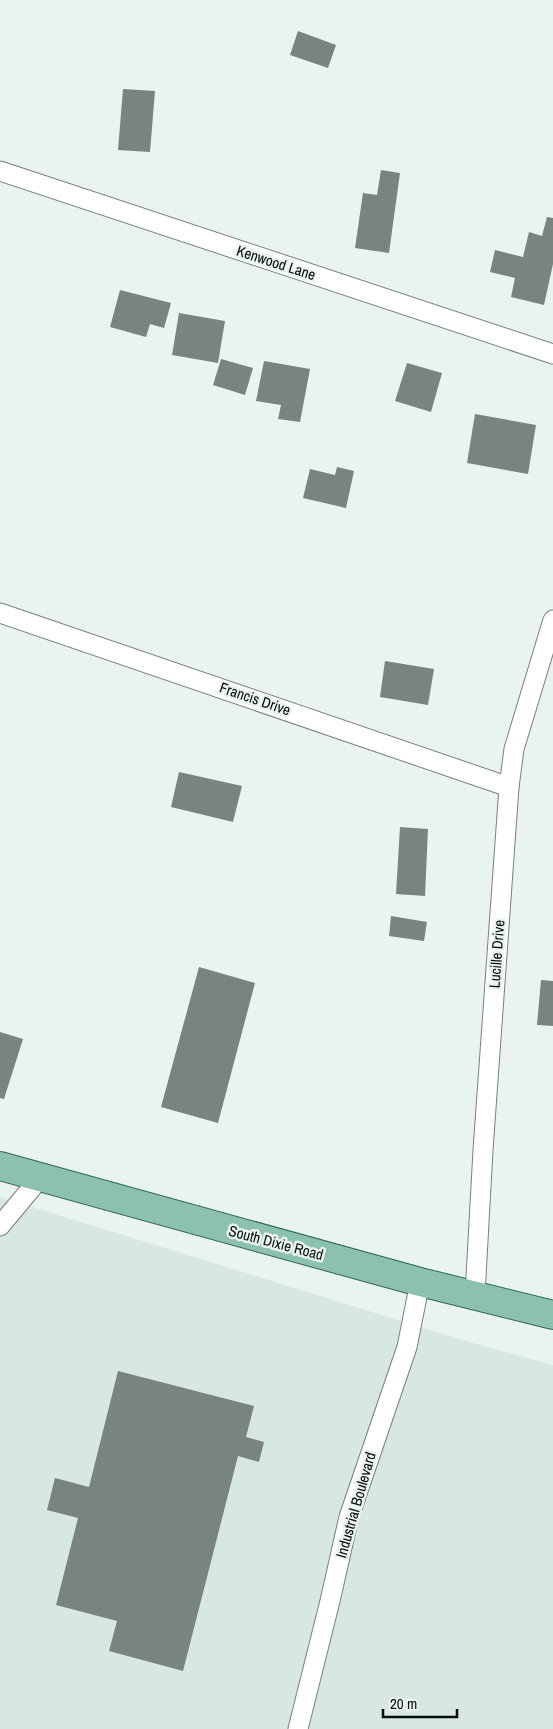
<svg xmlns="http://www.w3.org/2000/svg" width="553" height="1729" viewBox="0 0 553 1729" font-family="'Archivo Narrow',sans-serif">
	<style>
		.built { fill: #d6e8e0 }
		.building { fill: #7a847f }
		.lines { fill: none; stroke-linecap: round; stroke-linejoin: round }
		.minor-casing { stroke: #77817c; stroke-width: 21 }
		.primary-casing { stroke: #2d6851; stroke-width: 30 }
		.minor { stroke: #fff; stroke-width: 19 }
		.primary { stroke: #8cc2ad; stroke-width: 28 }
		.labels { text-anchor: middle; stroke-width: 5; stroke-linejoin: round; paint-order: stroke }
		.street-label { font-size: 15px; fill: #090c0b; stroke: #e9f4ee }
	</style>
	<rect width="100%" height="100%" fill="#e9f4ee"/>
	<!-- built -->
	<path class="built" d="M0,1197L466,1341L553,1365V1729H0Z"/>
	<!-- building -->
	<g class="building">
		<path d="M298,31L336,45L328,68L290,55Z"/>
		<path d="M123,89L155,91L150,152L118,150Z"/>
		<path d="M381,170L400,173L389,253L355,248L363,193L377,195Z"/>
		<path d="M547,217L553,218V264L544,305L511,297L515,278L490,272L495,250L523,257L529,232L542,236Z"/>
		<path d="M120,290L171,303L164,328L150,324L146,337L110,327Z"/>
		<path d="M179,313L225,321L218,363L172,355Z"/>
		<path d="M221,359L253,368L245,395L213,385Z"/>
		<path d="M264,361L310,369L300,422L278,419L281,405L256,401Z"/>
		<path d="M407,363L442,373L431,412L395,401Z"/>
		<path d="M475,414L536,425L528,474L467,463Z"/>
		<path d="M337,467L354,471L346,508L303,498L310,469L335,475Z"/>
		<path d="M385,661L434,669L428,705L380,697Z"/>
		<path d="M179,772L242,786L233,822L171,807Z"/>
		<path d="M400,827L428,829L425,896L396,894Z"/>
		<path d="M391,916L427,922L424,941L389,936Z"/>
		<path d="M199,967L255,983L218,1123L161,1107Z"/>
		<path d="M541,980L553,981V1026L537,1025Z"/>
		<path d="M0,1032L23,1039L4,1099L0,1098Z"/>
		<path d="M118,1371L254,1406L246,1437L264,1442L259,1462L238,1456L183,1671L109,1651L117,1621L56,1605L78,1518L47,1510L55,1478L89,1487Z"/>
	</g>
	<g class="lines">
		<!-- minor casing -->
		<g class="minor-casing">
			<g id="minor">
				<path d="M0,171L553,354"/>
				<path d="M0,613L509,787"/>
				<path d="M0,1226L40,1178"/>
				<path d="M475,1295L483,1150L509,787L514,749L553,620"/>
				<path d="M298,1729L330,1601L349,1517L407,1347L420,1282"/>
			</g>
		</g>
		<!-- primary casing -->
		<g class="primary-casing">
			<path id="primary" d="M0,1166L420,1282L553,1315"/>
		</g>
		<!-- minor -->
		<use href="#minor" class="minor"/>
		<!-- primary -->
		<use href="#primary" class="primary"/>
	</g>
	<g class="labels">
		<!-- street labels -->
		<g class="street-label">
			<text transform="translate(276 263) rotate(18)" y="5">Kenwood Lane</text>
			<text transform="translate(255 699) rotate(19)" y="5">Francis Drive</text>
			<text transform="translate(497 954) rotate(-86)" y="5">Lucille Drive</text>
			<text transform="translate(276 1243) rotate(15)" y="5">South Dixie Road</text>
			<text transform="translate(356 1505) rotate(-74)" y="5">Industrial Boulevard</text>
		</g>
	</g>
	<!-- scale -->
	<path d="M383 1709v8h74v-8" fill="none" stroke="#090c0b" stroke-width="2.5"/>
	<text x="390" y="1709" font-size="15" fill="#090c0b" stroke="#e9f4ee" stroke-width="4" paint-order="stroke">20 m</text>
</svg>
